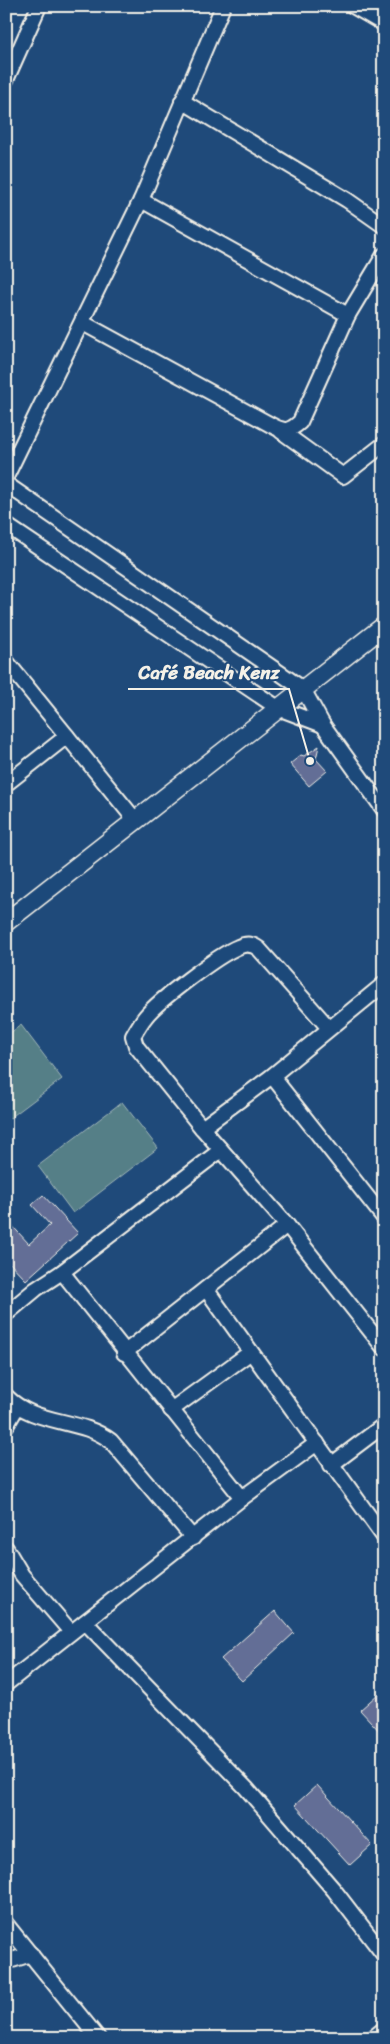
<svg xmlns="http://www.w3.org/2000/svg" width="390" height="2044" viewBox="0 0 390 2044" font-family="Sriracha,sans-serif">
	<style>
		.green { fill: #547f87; stroke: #a4b8b8 }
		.building { fill: #646e96; stroke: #f4f1e8 }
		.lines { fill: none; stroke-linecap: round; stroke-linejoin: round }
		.minor-casing { stroke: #f4f1e8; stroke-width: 18 }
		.tertiary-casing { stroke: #f4f1e8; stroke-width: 21 }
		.minor { stroke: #1f4a7a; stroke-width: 14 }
		.tertiary { stroke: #1f4a7a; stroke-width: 18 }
		.leader { fill: none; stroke: #f4f1e8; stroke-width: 2 }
		.callout-dot { fill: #f4f1e8; stroke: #1f4a7a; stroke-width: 2 }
		.callout-label { font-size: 19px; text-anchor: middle; font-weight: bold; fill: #f4f1e8; stroke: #1f4a7a; stroke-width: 4; stroke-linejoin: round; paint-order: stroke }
	</style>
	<rect width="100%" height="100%" fill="#1f4a7a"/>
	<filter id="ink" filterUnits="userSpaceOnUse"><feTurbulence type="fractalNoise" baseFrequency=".02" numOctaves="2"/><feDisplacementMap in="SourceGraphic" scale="10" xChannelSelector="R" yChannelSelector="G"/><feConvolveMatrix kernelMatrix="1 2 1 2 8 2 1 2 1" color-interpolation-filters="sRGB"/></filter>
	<g filter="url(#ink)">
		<!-- green -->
		<g class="green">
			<path d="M21,1025L62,1079L6,1121V1036Z"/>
			<path d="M122,1102L158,1148L73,1213L38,1166Z"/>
		</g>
		<!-- building -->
		<g class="building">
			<path d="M319,746L316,759L327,771L309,786L290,764L301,755L304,756Z"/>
			<path d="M43,1195L78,1233L26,1280L6,1259V1219L29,1244L50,1225L32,1205Z"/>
			<path d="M275,1611L294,1633L242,1681L221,1659Z"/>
			<path d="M378,1694L384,1701V1736L360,1710Z"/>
			<path d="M317,1785L372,1845L350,1865L295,1805Z"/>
		</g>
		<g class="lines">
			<!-- minor casing -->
			<g class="minor-casing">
				<g id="minor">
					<path d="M353,6L384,24"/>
					<path d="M6,80L39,6"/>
					<path d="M182,101L347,200L384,226"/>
					<path d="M141,200L348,315"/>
					<path d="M83,323L271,425C284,432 289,432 300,422L348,315L384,255"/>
					<path d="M281,431L343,476L384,444"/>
					<path d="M6,477L141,200L223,6"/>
					<path d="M6,484L303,689L323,725L384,810"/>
					<path d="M6,525L278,708L323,725"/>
					<path d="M6,661L136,821"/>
					<path d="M6,784L67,736"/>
					<path d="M329,1028L259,949C253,944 246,943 238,947C218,955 159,1000 146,1016C141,1022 137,1029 133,1036L136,1046L202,1128L287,1225L384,1348"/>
					<path d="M272,1076L384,1218"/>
					<path d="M202,1128L272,1076L384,984"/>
					<path d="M62,1272L242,1498"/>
					<path d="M206,1289L384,1537"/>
					<path d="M6,1314L36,1289L62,1272L221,1150"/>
					<path d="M124,1353L287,1225"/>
					<path d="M6,1396C35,1426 79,1417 111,1441L193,1538"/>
					<path d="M171,1410L251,1352"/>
					<path d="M6,1426L17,1407"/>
					<path d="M331,1465L384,1425"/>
					<path d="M6,1548L22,1575L71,1632"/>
					<path d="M85,1622L246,1788L334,1890L384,1955"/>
					<path d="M6,1684L242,1498L317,1443"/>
					<path d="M6,1924L98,2038"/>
					<path d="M6,1962L31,1954"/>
					<path d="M373,2038L384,2029"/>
				</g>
			</g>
			<!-- tertiary casing -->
			<g class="tertiary-casing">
				<path id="tertiary" d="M6,922L384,626"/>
			</g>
			<!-- minor -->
			<use href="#minor" class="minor"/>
			<!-- tertiary -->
			<use href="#tertiary" class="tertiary"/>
		</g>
	</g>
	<!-- callouts -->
	<path class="leader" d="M310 761L289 689H128"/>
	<circle class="callout-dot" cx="310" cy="761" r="5"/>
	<g class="callout-label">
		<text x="209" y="679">Café Beach Kenz</text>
	</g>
	<!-- margin -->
	<rect width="390" height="2044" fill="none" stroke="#1f4a7a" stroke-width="25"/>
	<rect x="12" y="12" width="365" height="2019" fill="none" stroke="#f4f1e8" stroke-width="2" filter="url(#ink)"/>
</svg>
